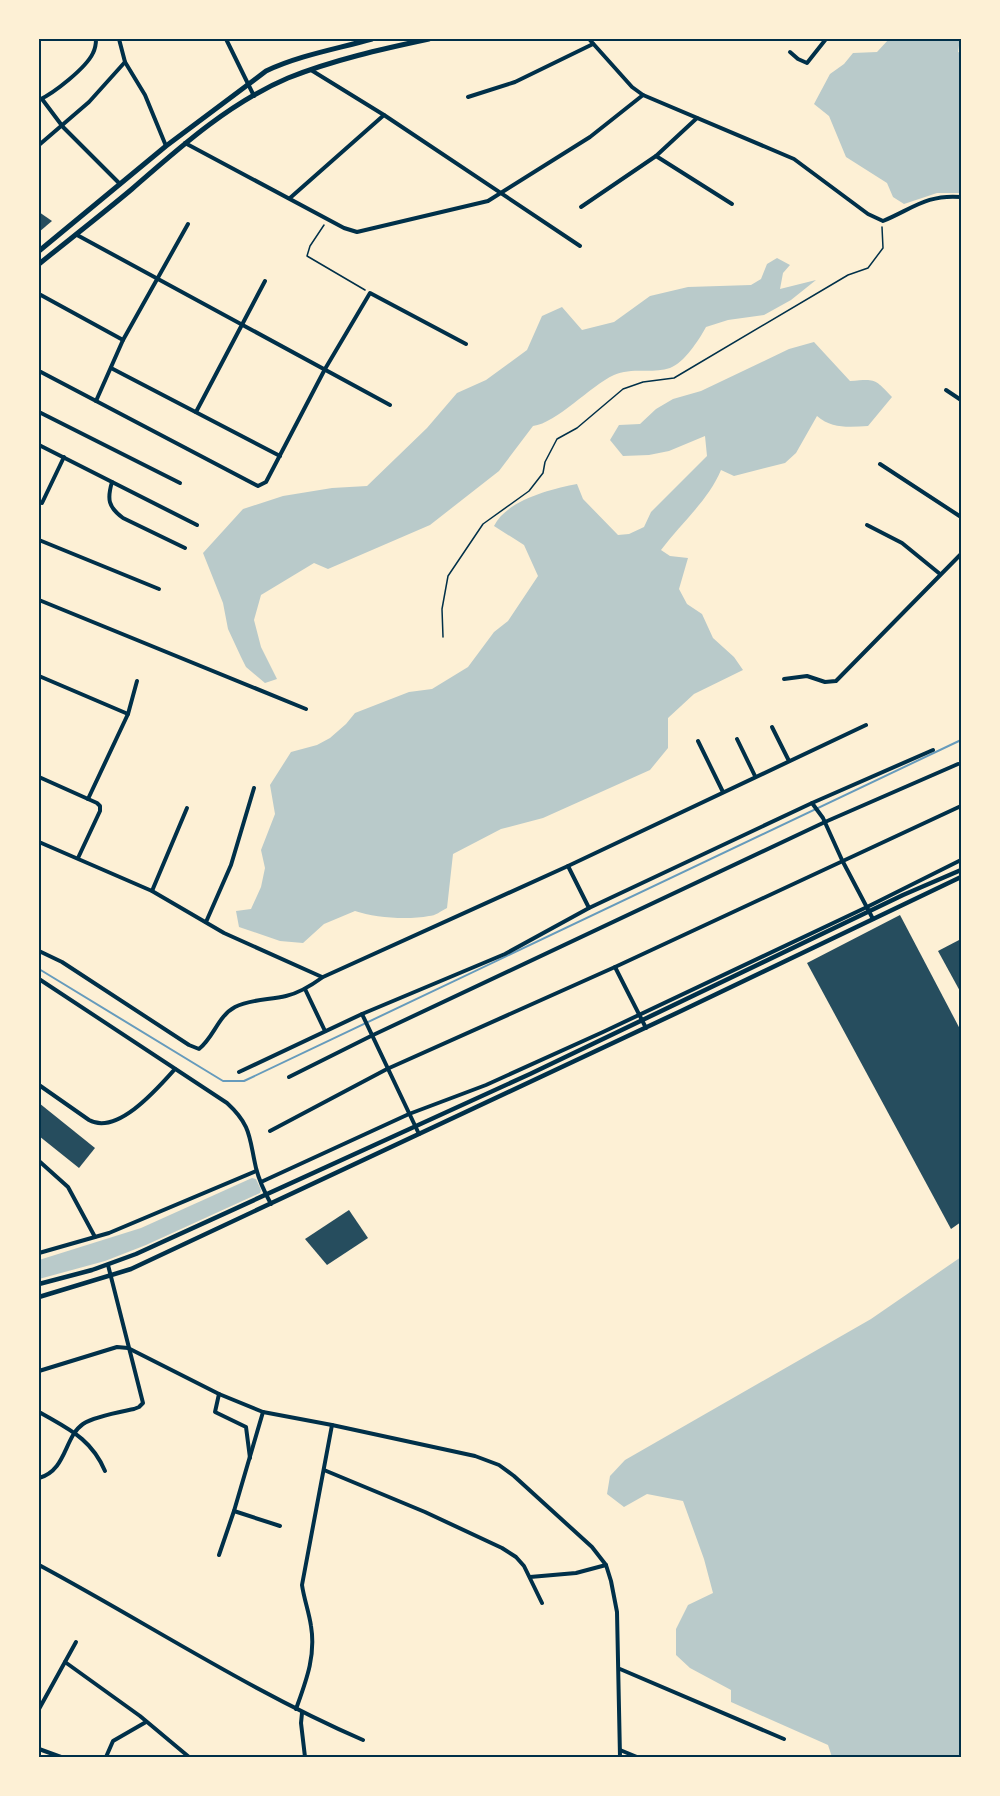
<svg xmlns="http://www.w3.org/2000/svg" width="1000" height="1796" viewBox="0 0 1000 1796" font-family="'Open Sans',sans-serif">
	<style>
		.green { fill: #b9caca }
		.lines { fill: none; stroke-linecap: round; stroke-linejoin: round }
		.stream { stroke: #669bbc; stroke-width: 2 }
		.building { fill: #264d5e }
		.path { stroke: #003049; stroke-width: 1.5 }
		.minor { stroke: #003049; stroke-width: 4 }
		.secondary { stroke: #003049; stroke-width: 4.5 }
		.primary { stroke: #003049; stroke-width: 5 }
		.neatline { fill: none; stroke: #003049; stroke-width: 2 }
	</style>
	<rect width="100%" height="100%" fill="#fdf0d5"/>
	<!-- green -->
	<g class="green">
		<path d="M889,39H960L958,52L961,53V193H937L904,204L893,197L887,183L846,157L829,116L814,104L830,74L844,64L853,53L877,52Z"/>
		<path d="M777,258L790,265L783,273L780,289L816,280L791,300L764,315L728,320L706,327C699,340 684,363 670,368C653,374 631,367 614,375C590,386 557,423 533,426L499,471L430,525L328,569L314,563L261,595L254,620L261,647L277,679L265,683L246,667L241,657L228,629L223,603L203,553L243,509L283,496L332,488L367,486L427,428L457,393L486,380L527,350L542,316L562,307L582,330L614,322L650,296L688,287L751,285L761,279L767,264Z"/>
		<path d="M814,342L850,381C876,379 874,378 892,397L868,426C849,427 832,429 817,416L796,453L785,463L734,476L721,470C708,501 681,523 661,550L670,556L688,558L679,589L687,604L702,614L713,638L734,657L743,670L694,694L668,718V748L650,770L543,818L501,829L453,854L447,908C441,911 435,916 429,916C408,920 375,918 355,911L324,924L303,943L280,941L239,927L236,911L251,909L261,887L265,868L261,850L275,814L270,785L291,752L317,745L330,738L346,724L355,713L409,692L432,689L468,667L494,632L508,621L538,576L524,545L494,526C507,500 551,489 577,484L583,499L618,535L629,534L644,527L651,512L707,456L705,436L669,451L649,455L623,456L610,440L619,425L640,424L656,409L673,399L701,391L789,349Z"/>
		<path d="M252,1178L256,1179L261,1190L260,1193L146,1245L105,1261L39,1279V1260L141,1228Z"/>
		<path d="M961,1257V1757H832L828,1745L731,1702V1690L690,1668L676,1655V1629L688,1605L713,1593L704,1559L683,1501L647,1494L624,1507L607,1494L610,1476L625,1460L871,1319Z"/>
	</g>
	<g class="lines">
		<!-- stream -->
		<path class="stream" d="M39,969L223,1081H244L961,740"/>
	</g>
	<!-- building -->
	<g class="building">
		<path d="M39,212L52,221L39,232Z"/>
		<path d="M900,915L961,1031V1222L951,1229L807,963Z"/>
		<path d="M961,939V993L938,951Z"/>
		<path d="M39,1103L95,1148L79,1168L39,1136Z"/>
		<path d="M349,1210L368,1238L327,1265L305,1239Z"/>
	</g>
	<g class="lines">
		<!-- path -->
		<g class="path">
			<path d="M324,225L310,246L307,256L365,290"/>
			<path d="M443,637L442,609L448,576L483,524L529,491L543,473L545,462L557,439L577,428L623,389L643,382L674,378L848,275L868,268L883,248L882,227"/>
		</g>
		<!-- minor -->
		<g class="minor">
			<path d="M119,39L125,62L145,95L166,146"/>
			<path d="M226,39L254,96"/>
			<path d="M589,39L632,87L643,95L794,159L868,214L883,221C912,209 927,194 961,197"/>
			<path d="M790,52L798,59L807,63L826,39"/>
			<path d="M311,70L384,115L580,246"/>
			<path d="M468,97L515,82L593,44"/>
			<path d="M42,99L63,127L120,184"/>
			<path d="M39,100C54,93 86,68 93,53C95,49 96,44 96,39"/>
			<path d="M185,143L344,228L357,232L488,201L590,137L643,95"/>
			<path d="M39,145L89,102L125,62"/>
			<path d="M656,156L732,204"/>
			<path d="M290,198L384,115"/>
			<path d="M581,207L656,156L697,118"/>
			<path d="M77,235L390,405"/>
			<path d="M39,294L123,340"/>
			<path d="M111,368L280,456"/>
			<path d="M39,371L258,486L266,482L325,369L370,293L466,344"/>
			<path d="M946,390L961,400"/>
			<path d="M96,401L123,340L188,224"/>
			<path d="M39,412L180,483"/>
			<path d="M196,412L265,281"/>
			<path d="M39,445L197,525"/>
			<path d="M880,464L961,517"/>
			<path d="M112,482C107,499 108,507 123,518L185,548"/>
			<path d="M42,503L64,457"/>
			<path d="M867,525L902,543L940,574"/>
			<path d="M39,540L159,589"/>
			<path d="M39,600L306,709"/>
			<path d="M39,676L128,714"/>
			<path d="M784,679L807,676L825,682L836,681L961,554"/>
			<path d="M772,727L789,761"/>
			<path d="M737,739L755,776"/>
			<path d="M698,741L723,792"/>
			<path d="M39,777L97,803L100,806V811L78,858"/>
			<path d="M88,799L128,714L137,681"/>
			<path d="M812,803L823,818L842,860L873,919"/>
			<path d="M39,842L152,891L224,933L322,977"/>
			<path d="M568,866L589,908"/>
			<path d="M152,891L187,808"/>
			<path d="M206,922L231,865L254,788"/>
			<path d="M39,951L62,962L189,1045L199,1049C214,1037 218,1016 235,1007C250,999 270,1000 286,996C299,993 312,985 323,977L568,866L866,725"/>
			<path d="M615,967L646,1028"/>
			<path d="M39,979L227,1103C252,1126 249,1138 256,1168C259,1180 265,1193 271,1204"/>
			<path d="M305,989L325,1031"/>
			<path d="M362,1014L419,1134"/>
			<path d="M239,1072L362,1014L505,954L589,908L812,803L933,750"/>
			<path d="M289,1077L371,1036L825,822L958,764"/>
			<path d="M39,1085L89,1120C117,1136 158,1088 175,1069"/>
			<path d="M270,1131L387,1069L615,967L961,806"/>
			<path d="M39,1161L68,1187L95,1237"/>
			<path d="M261,1182L409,1114L486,1085L603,1032L867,907L961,860"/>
			<path d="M39,1253L109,1233L256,1171"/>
			<path d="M39,1371L117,1347L128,1348L219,1394L263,1412L332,1425L475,1456L499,1465L514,1476L592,1547L606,1565L611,1581L617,1612L620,1757"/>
			<path d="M219,1394L215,1412L246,1427L250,1458"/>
			<path d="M39,1412C68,1429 91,1438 105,1471"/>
			<path d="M324,1470L425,1512L502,1548L516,1557L524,1566L542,1603"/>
			<path d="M39,1478C67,1470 64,1437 83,1424C95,1416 120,1412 134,1409L139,1407L143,1403L108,1265"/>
			<path d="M234,1511L280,1526"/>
			<path d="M219,1555L234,1511L263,1412"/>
			<path d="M39,1565C147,1623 250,1691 363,1740"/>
			<path d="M530,1577L576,1573L606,1565"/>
			<path d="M65,1662L140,1716L189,1757"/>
			<path d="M620,1669L784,1739"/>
			<path d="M39,1709L76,1642"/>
			<path d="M296,1709C306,1681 316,1656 311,1626C309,1612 304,1599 302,1585L332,1425"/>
			<path d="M302,1713L301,1723L305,1757"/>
			<path d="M39,1749L61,1757"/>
			<path d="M620,1750L637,1757"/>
			<path d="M106,1757L113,1741L146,1722"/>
		</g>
		<!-- secondary -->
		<g class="secondary">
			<path d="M39,1284L92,1270L136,1254L530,1074L903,895L961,870"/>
			<path d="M39,1297L131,1269L681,1011L961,877"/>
		</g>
		<!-- primary -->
		<g class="primary">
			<path d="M39,251L166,146L266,71C300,55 337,49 372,39"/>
			<path d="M39,264C70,239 101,215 132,189C179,148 229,103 288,78C333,60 382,49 429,39"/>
		</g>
	</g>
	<!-- border -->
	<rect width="1000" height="1796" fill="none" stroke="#fdf0d5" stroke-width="81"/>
	<rect x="40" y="40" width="920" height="1716" class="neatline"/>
</svg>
